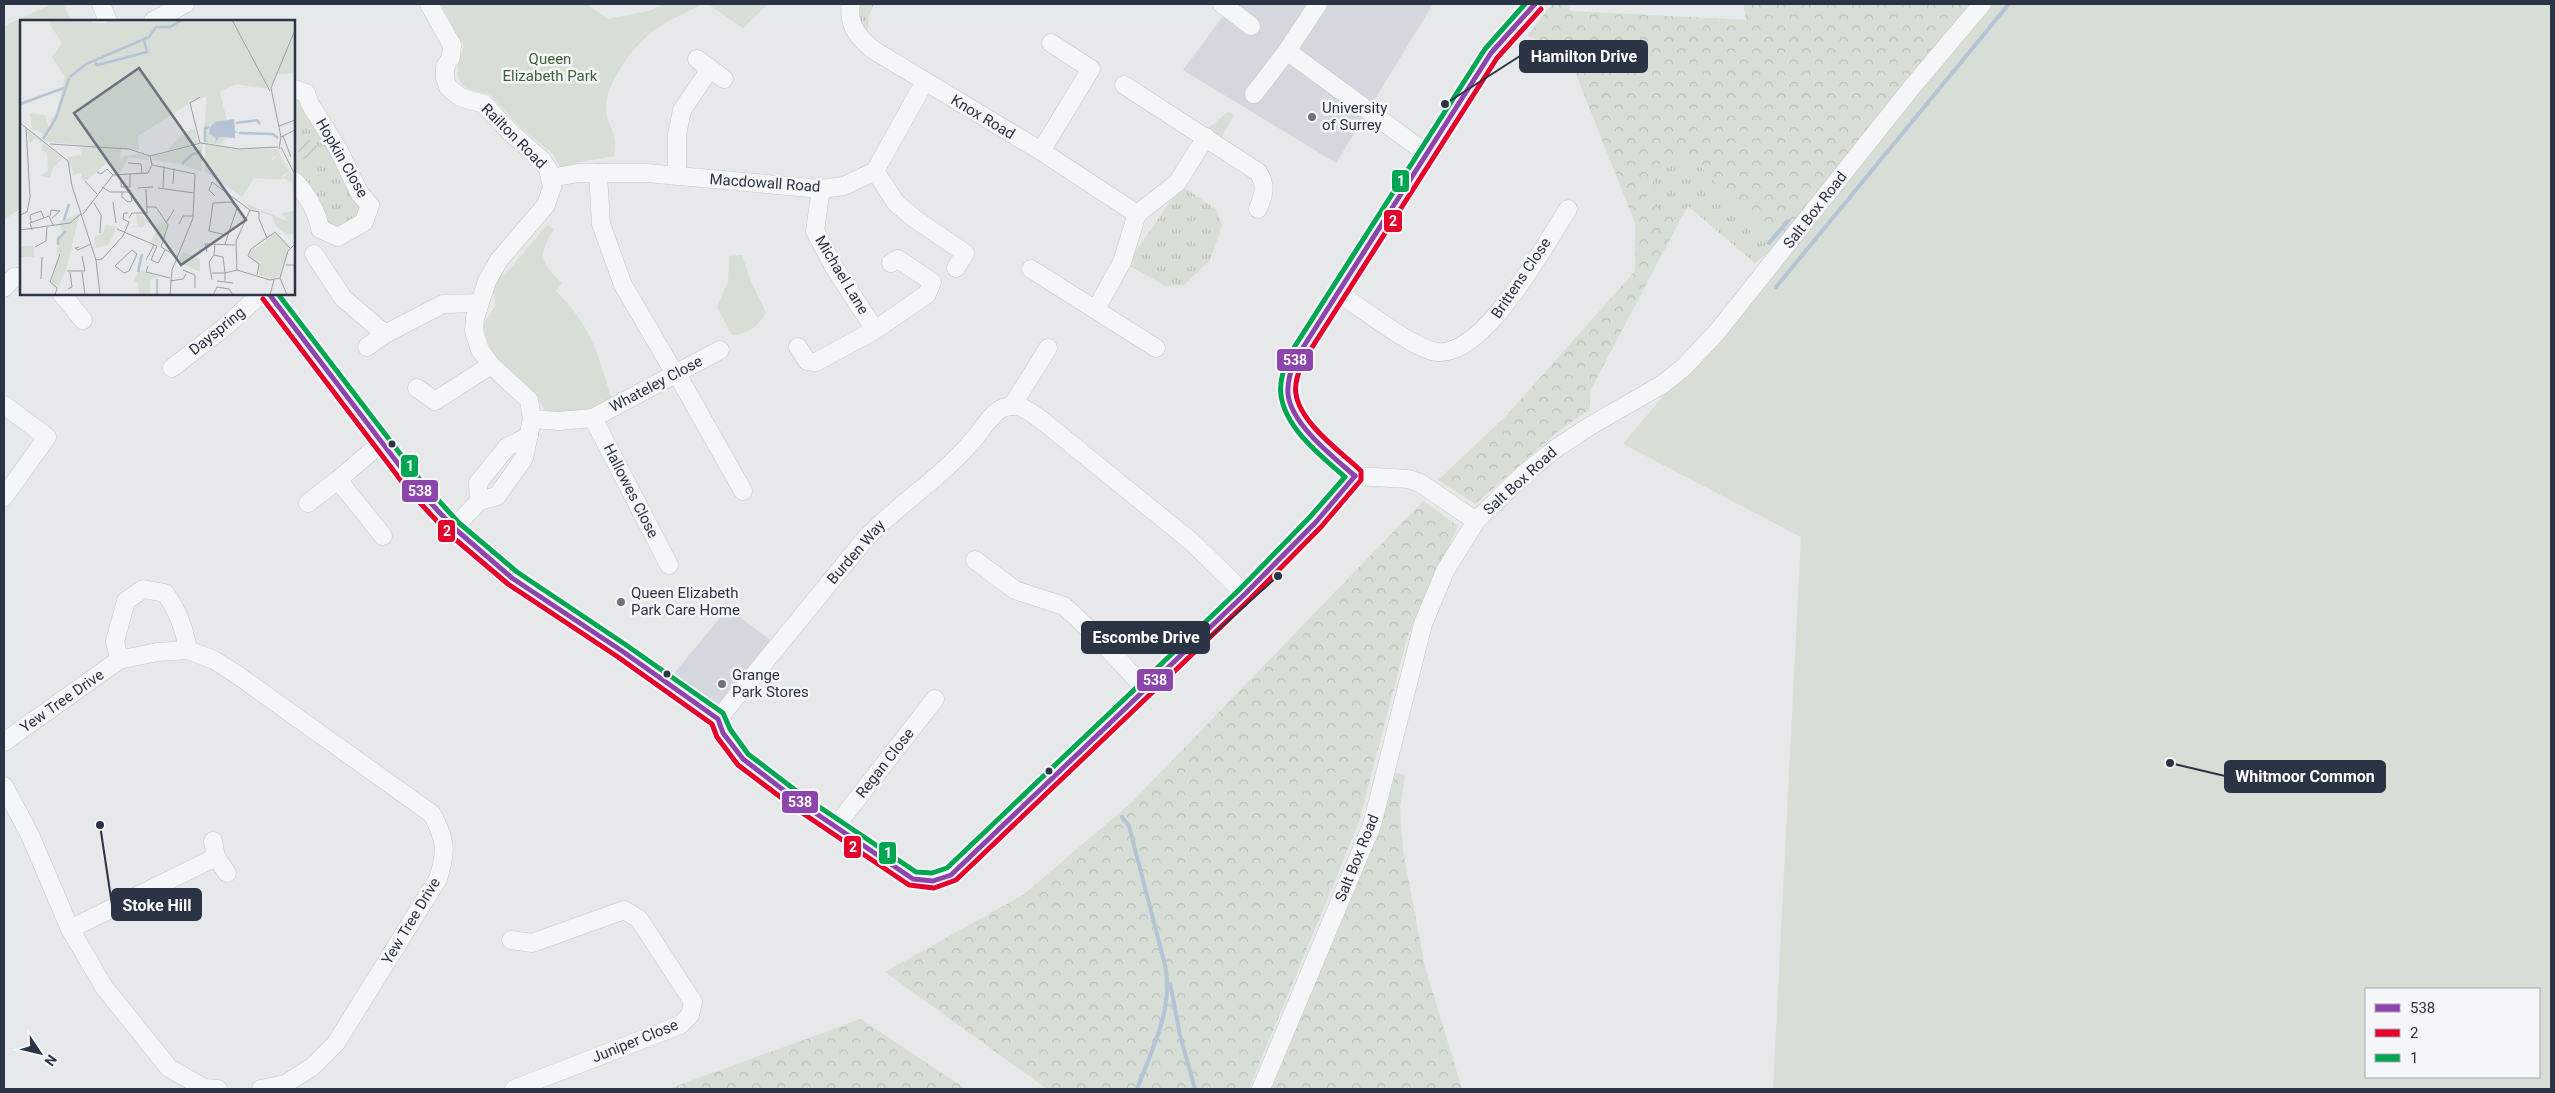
<svg xmlns="http://www.w3.org/2000/svg" width="2555" height="1093" viewBox="0 0 2555 1093" font-family="Roboto,sans-serif">
	<style>
		.built { fill: #d4d7dd }
		.grass { fill: url(#grass-tufts) }
		.forest { fill: url(#forest-crowns) }
		.park { fill: #d6ded6; fill-rule: evenodd }
		.garden { fill: url(#garden-furrows) }
		.lines { fill: none; stroke-linecap: round; stroke-linejoin: round }
		.stream { stroke: #b4c4d5; stroke-width: 4 }
		.minor-casing { stroke: #c4c6c8; stroke-width: 19 }
		.minor { stroke: #f5f6f7; stroke-width: 18 }
		.bus-1-casing { stroke: #f4f6f9; stroke-width: 9 }
		.bus-2-casing { stroke: #f4f6f9; stroke-width: 9 }
		.bus-3-casing { stroke: #f4f6f9; stroke-width: 9 }
		.bus-1 { stroke: #8e44ad; stroke-width: 5 }
		.bus-2 { stroke: #e4002b; stroke-width: 5 }
		.bus-3 { stroke: #00a651; stroke-width: 5 }
		.poi-dot { fill: #6c737f; stroke: #f4f6f9; stroke-width: 2 }
		.bus-dot { fill: #2b3445; stroke: #f4f6f9; stroke-width: 2 }
		.labels { text-anchor: middle; stroke-width: 5; stroke-linejoin: round; paint-order: stroke }
		.park-label { font-size: 15px; fill: #3f6138; stroke: #f4f6f9 }
		.poi-label { font-size: 15px; fill: #2b3445; stroke: #f4f6f9; text-anchor: start }
		.street-label { font-size: 15px; fill: #2b3445; stroke: #f4f6f9 }
		.inset-river { fill: none; stroke: #b4c4d5; stroke-width: 2.5 }
		.inset-road { fill: none; stroke: #9ba0a8; stroke-width: 1 }
		.view { fill: #6c737f; fill-opacity: 0.15; stroke: #6c737f; stroke-width: 2.5 }
		.inset-edge { fill: none; stroke: #2b3445; stroke-width: 2.5 }
		.leader { fill: none; stroke: #2b3445; stroke-width: 2 }
		.callout-dot { fill: #2b3445; stroke: #f4f6f9; stroke-width: 2 }
		.callout { fill: #2b3445; stroke: #2b3445; stroke-width: 2 }
		.callout-label { font-size: 16px; text-anchor: middle; font-weight: bold; fill: #fff }
		.line-badge { stroke: #f4f6f9; stroke-width: 2 }
		.badge-label { font-size: 14px; text-anchor: middle; font-weight: bold; fill: #fff }
	</style>
	<defs>
		<pattern id="grass-tufts" width="24" height="20" patternUnits="userSpaceOnUse" patternTransform="scale(1.25)"><rect width="24" height="20" fill="#d6ded6"/><path d="M3 7l-1-3M5 7V3M7 7l1-3M15 17l-1-3M17 17v-4M19 17l1-3" fill="none" stroke="#b8bfb9"/></pattern>
		<pattern id="forest-crowns" width="20" height="18" patternUnits="userSpaceOnUse" patternTransform="scale(1.25)"><rect width="20" height="18" fill="#d6ded6"/><path d="M2 6a3 3 0 1 1 6 0M12 15a3 3 0 1 1 6 0" fill="none" stroke="#b8bfb9"/></pattern>
		<pattern id="garden-furrows" width="10" height="10" patternUnits="userSpaceOnUse" patternTransform="scale(1.25)"><rect width="10" height="10" fill="#d6ded6"/><path d="M-1 1l2-2M0 10L10 0M9 11l2-2" fill="none" stroke="#b8bfb9"/></pattern>
	</defs>
	<rect width="100%" height="100%" fill="#e6e8ea"/>
	<!-- built -->
	<g class="built">
		<path d="M1232,4H1433L1336,163L1183,70Z"/>
		<path d="M728,608L774,643L730,699L718,705L707,703L671,677Z"/>
	</g>
	<!-- grass -->
	<g class="grass">
		<path d="M859,4H874L868,18V39L862,32Z"/>
		<path d="M294,94L303,97L365,205L360,219L341,231L325,227L294,174Z"/>
		<path d="M1664,153L1696,162L1777,246L1755,263L1688,206L1679,222L1646,199Z"/>
		<path d="M1181,186L1216,209L1222,226L1210,260L1184,285L1165,286L1127,264Z"/>
	</g>
	<!-- forest -->
	<g class="forest">
		<path d="M1552,4H1567L1571,11L1746,20L1744,4H1976L1777,246L1696,162L1664,154L1646,198L1679,222L1590,391V409L1560,430L1475,504L1438,480L1505,417L1635,271V223L1566,49L1527,36Z"/>
		<path d="M1423,501L1458,526L1407,638L1359,822L1249,1089H1047L885,972L1023,895L1132,802Z"/>
		<path d="M1396,773L1405,775L1400,807L1403,851L1425,967L1462,1089H1268L1378,832Z"/>
		<path d="M861,1019L966,1089H668Z"/>
	</g>
	<!-- park -->
	<g class="park">
		<path d="M52,4H63L72,21H21V208L4,220V26Z"/>
		<path d="M441,4H587L608,19L649,11L664,4H703C689,11 675,17 662,25C638,39 606,80 606,108C606,127 619,130 614,156L570,164L566,168L559,166L553,154L521,128L490,95L468,89L462,85L458,77V63L464,47Z"/>
		<path d="M708,4H768L743,28Z"/>
		<path d="M1992,4H2551V1089H1773L1801,537L1623,444ZM2366,989H2539V1077H2366Z"/>
		<path d="M1228,112L1234,115L1221,138L1207,129Z"/>
		<path d="M547,225L554,229C537,256 540,262 562,283L556,291C592,327 597,352 612,400C591,410 570,418 546,411C541,406 539,397 533,392C509,368 489,361 483,325L496,305L493,291L500,274L505,275Z"/>
		<path d="M742,255L750,279L766,313C756,328 750,333 732,335L717,307L728,282L729,256Z"/>
	</g>
	<!-- garden -->
	<circle class="garden" cx="308" cy="150" r="10"/>
	<g class="lines">
		<!-- stream -->
		<g class="stream">
			<path d="M1769,243L1788,221"/>
			<path d="M1776,287L2009,4"/>
			<path d="M1122,817L1129,826L1165,965C1174,1009 1152,1049 1137,1089"/>
			<path d="M1168,984L1171,988L1180,1035L1195,1089"/>
		</g>
		<!-- minor casing -->
		<g class="minor-casing">
			<g id="minor">
				<path d="M101,4L108,21"/>
				<path d="M429,4L452,45L451,57L445,67V78L448,87L460,97L484,104L511,133L542,160L548,169L552,187L546,205L499,260L487,281L475,318L474,331L480,350L491,365L529,400L532,419L524,458L497,496L479,501L454,528"/>
				<path d="M851,4C847,25 859,39 875,51L1041,151L1137,214"/>
				<path d="M1222,4L1251,26"/>
				<path d="M1318,4L1287,51L1426,153"/>
				<path d="M153,21L185,4"/>
				<path d="M697,59L724,79"/>
				<path d="M1124,85L1258,172C1267,186 1264,194 1258,209"/>
				<path d="M294,89L306,93L310,104L338,149L360,194L370,205L364,222L338,237L320,229C318,213 306,192 294,181"/>
				<path d="M1254,94L1287,51"/>
				<path d="M1041,151L1091,69L1051,43"/>
				<path d="M875,171L896,203L915,219L965,253L956,268"/>
				<path d="M598,173L601,224L623,285L671,367"/>
				<path d="M677,175V135L682,110L710,69"/>
				<path d="M551,178L578,173H646L821,189L844,186L875,171L924,83"/>
				<path d="M821,189L815,231L834,267L875,330"/>
				<path d="M314,254L343,298L385,334"/>
				<path d="M1031,269L1156,348"/>
				<path d="M4,288L14,277H21"/>
				<path d="M1338,293C1362,308 1407,344 1432,351C1481,365 1545,244 1568,209"/>
				<path d="M62,294L83,320"/>
				<path d="M269,294L415,486L454,528L512,578L622,651L718,719L723,733L743,759L799,802L913,879L933,881L951,875L1245,594L1316,522L1355,476"/>
				<path d="M1096,309L1122,262L1137,214L1177,183L1206,137"/>
				<path d="M367,347L385,334L443,304L478,303"/>
				<path d="M798,347L807,361L816,362L875,330L927,294L932,282L898,259L891,263"/>
				<path d="M172,368L226,326L261,294"/>
				<path d="M677,374L743,491"/>
				<path d="M417,388L435,401L491,365"/>
				<path d="M4,405L47,437L4,497"/>
				<path d="M1012,406L1048,348"/>
				<path d="M593,418L669,565"/>
				<path d="M532,419L559,421L593,418L720,350"/>
				<path d="M382,442L338,480L383,536"/>
				<path d="M1355,476C1336,459 1290,420 1288,395C1287,383 1291,371 1295,360L1491,53L1535,4"/>
				<path d="M1355,476L1409,479L1420,483L1476,521"/>
				<path d="M479,501L478,483L507,447L529,436"/>
				<path d="M308,503L338,480"/>
				<path d="M975,560L1015,590L1064,606L1092,632L1146,689"/>
				<path d="M119,660L157,652L188,650"/>
				<path d="M718,719L866,538C900,503 943,476 974,439C982,430 992,412 1003,408C1019,401 1032,413 1044,422L1193,543L1245,594"/>
				<path d="M4,742L119,660L115,641L126,601L143,589L165,593C178,611 184,628 188,650L214,660L236,674L432,814C446,840 447,851 438,879L336,1043L312,1067L285,1084L261,1089"/>
				<path d="M4,786L30,835L70,929L104,987L169,1068L204,1088L218,1089"/>
				<path d="M835,827L935,699"/>
				<path d="M213,841L216,857L227,873"/>
				<path d="M70,929L216,857"/>
				<path d="M511,940L532,943L624,910L639,919L693,1002L690,1015L680,1025L514,1089"/>
				<path d="M1261,1089L1372,825L1423,624L1445,571L1476,521L1525,473L1558,447L1590,426L1663,384L1684,367L1717,332L1912,87L1982,4"/>
			</g>
		</g>
		<!-- minor -->
		<use href="#minor" class="minor"/>
		<!-- bus-1 casing -->
		<g class="bus-1-casing">
			<g id="bus-1">
				<path d="M269,294L415,486L454,528L512,578L622,651L718,719L723,733L743,759L799,802L913,879L933,881L951,875L1245,594L1316,522L1355,476"/>
				<path d="M1355,476C1333,457 1291,424 1288,394C1287,382 1291,371 1295,360L1491,53L1535,4"/>
			</g>
		</g>
		<!-- bus-2 casing -->
		<g class="bus-2-casing">
			<path id="bus-2" d="M263,299L409,491L449,534L508,584L618,657L712,724L717,737L738,765L795,808L909,885L934,888L956,880L1250,599L1321,527L1361,480V471C1341,452 1300,423 1296,394C1294,384 1298,373 1302,363L1497,58L1541,9"/>
		</g>
		<!-- bus-3 casing -->
		<g class="bus-3-casing">
			<path id="bus-3" d="M278,294L421,481L459,523L517,572L626,645L723,713L730,729L748,754L803,796L916,872L932,873L947,868L1240,589L1310,517L1345,477C1321,456 1285,428 1281,395C1279,383 1284,369 1288,357L1485,49L1525,4"/>
		</g>
		<!-- bus-1 -->
		<use href="#bus-1" class="bus-1"/>
		<!-- bus-2 -->
		<use href="#bus-2" class="bus-2"/>
		<!-- bus-3 -->
		<use href="#bus-3" class="bus-3"/>
	</g>
	<!-- markers -->
	<g class="poi-dot">
		<circle cx="1312" cy="117" r="5"/>
		<circle cx="621" cy="602" r="5"/>
		<circle cx="722" cy="684" r="5"/>
	</g>
	<g class="bus-dot">
		<circle cx="392" cy="444" r="4.5"/>
		<circle cx="667" cy="674" r="4.5"/>
		<circle cx="1049" cy="771" r="4.5"/>
	</g>
	<g class="labels">
		<!-- park labels -->
		<g class="park-label">
			<text x="550" y="64">Queen<tspan x="550" dy="17">Elizabeth Park</tspan></text>
		</g>
		<!-- poi labels -->
		<g class="poi-label">
			<text x="1322" y="113">University<tspan x="1322" dy="17">of Surrey</tspan></text>
			<text x="631" y="598">Queen Elizabeth<tspan x="631" dy="17">Park Care Home</tspan></text>
			<text x="732" y="680">Grange<tspan x="732" dy="17">Park Stores</tspan></text>
		</g>
		<!-- street labels -->
		<g class="street-label">
			<text transform="translate(983 117) rotate(31)" y="5">Knox Road</text>
			<text transform="translate(514 136) rotate(45)" y="5">Railton Road</text>
			<text transform="translate(342 158) rotate(60)" y="5">Hopkin Close</text>
			<text transform="translate(765 183) rotate(4)" y="5">Macdowall Road</text>
			<text transform="translate(1815 210) rotate(-52)" y="5">Salt Box Road</text>
			<text transform="translate(842 275) rotate(59)" y="5">Michael Lane</text>
			<text transform="translate(1521 278) rotate(-56)" y="5">Brittens Close</text>
			<text transform="translate(217 331) rotate(-39)" y="5">Dayspring</text>
			<text transform="translate(656 384) rotate(-28)" y="5">Whateley Close</text>
			<text transform="translate(1520 481) rotate(-42)" y="5">Salt Box Road</text>
			<text transform="translate(631 491) rotate(63)" y="5">Hallowes Close</text>
			<text transform="translate(856 552) rotate(-49)" y="5">Burden Way</text>
			<text transform="translate(62 701) rotate(-35)" y="5">Yew Tree Drive</text>
			<text transform="translate(885 763) rotate(-52)" y="5">Regan Close</text>
			<text transform="translate(1357 858) rotate(-68)" y="5">Salt Box Road</text>
			<text transform="translate(411 921) rotate(-59)" y="5">Yew Tree Drive</text>
			<text transform="translate(635 1041) rotate(-22)" y="5">Juniper Close</text>
		</g>
	</g>
	<!-- overview -->
	<g transform="translate(20 20)">
		<rect width="275" height="275" fill="#e6e8ea"/>
		<path d="M258,135L270,152L263,155L262,160L234,158Z" fill="#d6ded6"/>
		<path d="M190,0L215,39L249,69L214,64L200,72L207,101L194,103L189,111L190,115L205,118L203,124L184,123ZM175,108L178,123L148,130L165,112ZM6,109L43,138L33,148L30,158L20,156L28,151L27,133L21,130L24,124L15,118L10,124ZM182,124V152L161,144L131,140V137ZM185,124L218,130L257,129L267,147L258,135L251,139L259,151L255,155L241,154L234,158L222,177L185,152ZM60,126L101,129L100,140L104,136L119,134L129,136V140L109,137L99,153H95L89,141L67,160L62,161L61,153L71,150L51,141L50,150L47,137L61,135ZM270,152L275,158V213L267,215L256,206L252,196L229,188L225,183L269,202L262,193L274,191L272,162L262,158ZM60,193L46,250L38,267L31,264L39,235H37L38,219H41L42,210L38,205L44,197L48,199ZM0,226H14V237H0Z" fill="#d6ded6"/>
		<path d="M27,0H72V3H87V0H275V53L258,54L249,68L217,64L168,84L118,116L119,130L28,122L23,118L29,113L31,98L36,95L45,56L32,37L42,23ZM51,141H71V150L53,155ZM116,194L124,196V199L131,200L135,205L144,202L147,205L140,225L131,222L136,211L134,206L127,202L122,208L109,206H117ZM85,205L96,207L93,216L88,225L76,228L74,218L84,211ZM257,213L269,228L260,255L254,259L239,255V243L231,239L229,232L244,223L249,215ZM163,232L180,239V252L158,242ZM119,250L138,257L130,259V275H119L118,262L113,263Z" fill="#d6ded6"/>
		<path d="M10,93L25,95L30,111L23,118L22,113L12,109Z" fill="#d6ded6"/>
		<path d="M214,99L215,111L219,113H215V118L199,117L195,123L196,118L189,114L190,107L195,102Z" fill="#b4c4d5"/>
		<path class="inset-river" d="M75,42L77,45L127,32L124,20M50,57L66,44L129,17L136,7H150L162,0M0,84L44,68M216,103L237,100L240,104M219,113L253,114L258,118M23,119L36,98L49,58M185,122V108L189,107M162,144L171,135L181,131M44,200L49,184M38,225V219L46,211M118,252L122,234"/>
		<path class="inset-road" d="M212,0L250,71M0,103L48,141L52,166L76,240L80,275M259,106L275,100M263,116L271,137M261,117L275,110M180,123L170,83L180,77M30,124L109,129L130,136L181,123L219,129L258,127M261,127L275,155M259,129L261,117L251,68L275,10M130,136L132,145L175,154L173,198L152,250L150,275M108,143L121,144L122,153M77,152L81,154L87,149L93,155M65,161L77,174M101,161V167H110V154M153,164L154,148M82,167L90,172H110V170M118,168L133,167M138,168L174,173M143,168L144,146M102,172V177L108,182L112,181L111,176M195,176L189,170L192,162L230,190M93,182L96,203M74,183L81,195L80,213M127,187H136L148,205M230,190L239,192V199L247,218M63,194L93,155L128,153L132,145M0,195L7,192L10,177L6,108M30,196L31,190L40,191L32,198M109,198L112,193H127L126,169M11,202L10,195L21,191L24,198M146,203L154,190M159,204L163,196H173M148,205L141,227L158,237M97,209L137,226L131,240L138,243L145,230M0,210L50,203L61,194M12,210L10,203L29,196L33,205M205,224L217,188L211,182L193,183L189,211L206,215M15,227L26,221L27,207M59,227L55,228L58,230L71,224M112,230L117,234L109,251L104,253L95,246ZM187,232L185,224L215,225M194,235L203,237L205,253L217,250M76,240L82,239L103,216L109,202L103,199L104,193H108M126,240L134,225M266,245H274L275,262M128,246L126,252L150,258M163,250L175,255V268M217,250L250,260L260,258L268,231L275,224M217,250L216,221L230,190M47,251H65L62,236M62,252L65,275M192,253H205V261M237,255L239,244L228,236L231,229L255,212L270,228M260,258L267,275M21,259L22,237M137,259V275M192,260L189,242L194,235L195,225M150,261L163,259L166,254M197,261L213,263M48,269L52,267L50,252M35,275L37,268L30,262L40,234M193,275L197,267L209,269L213,275M250,275L254,260"/>
		<path class="view" d="M119,48L226,200L161,245L54,93Z"/>
		<rect width="275" height="275" class="inset-edge"/>
	</g>
	<!-- callouts -->
	<path class="leader" d="M1445 104L1520 56M1278 576L1209 638M2170 763L2225 776M100 825L112 905"/>
	<g class="callout-dot">
		<circle cx="1445" cy="104" r="5"/>
		<circle cx="1278" cy="576" r="5"/>
		<circle cx="2170" cy="763" r="5"/>
		<circle cx="100" cy="825" r="5"/>
	</g>
	<g class="callout">
		<rect x="1520" y="41" width="127" height="31" rx="5"/>
		<rect x="1082" y="622" width="127" height="31" rx="5"/>
		<rect x="2225" y="761" width="160" height="31" rx="5"/>
		<rect x="112" y="889" width="89" height="31" rx="5"/>
	</g>
	<g class="callout-label">
		<text x="1584" y="62">Hamilton Drive</text>
		<text x="1146" y="643">Escombe Drive</text>
		<text x="2305" y="782">Whitmoor Common</text>
		<text x="157" y="911">Stoke Hill</text>
	</g>
	<g class="line-badge">
		<rect x="1391" y="169" width="19" height="24" rx="5" fill="#00a651"/>
		<rect x="1383" y="209" width="20" height="24" rx="5" fill="#e4002b"/>
		<rect x="1276" y="348" width="38" height="24" rx="5" fill="#8e44ad"/>
		<rect x="400" y="454" width="19" height="24" rx="5" fill="#00a651"/>
		<rect x="401" y="479" width="38" height="24" rx="5" fill="#8e44ad"/>
		<rect x="437" y="519" width="19" height="24" rx="5" fill="#e4002b"/>
		<rect x="1136" y="668" width="38" height="24" rx="5" fill="#8e44ad"/>
		<rect x="781" y="790" width="38" height="24" rx="5" fill="#8e44ad"/>
		<rect x="843" y="835" width="19" height="24" rx="5" fill="#e4002b"/>
		<rect x="878" y="841" width="19" height="24" rx="5" fill="#00a651"/>
	</g>
	<g class="badge-label">
		<text x="1401" y="186">1</text>
		<text x="1393" y="226">2</text>
		<text x="1295" y="365">538</text>
		<text x="410" y="471">1</text>
		<text x="420" y="496">538</text>
		<text x="447" y="536">2</text>
		<text x="1155" y="685">538</text>
		<text x="800" y="807">538</text>
		<text x="853" y="852">2</text>
		<text x="888" y="858">1</text>
	</g>
	<!-- border -->
	<rect width="2555" height="1093" fill="none" stroke="#2b3445" stroke-width="10"/>
	<!-- legend -->
	<rect x="2365" y="988" width="175" height="90" fill="#f4f6f9" stroke="#a4a8b1"/>
	<rect x="2375" y="1004" width="25" height="8" fill="#8e44ad" stroke="#a4a8b1"/>
	<text x="2410" y="1013" font-size="15" fill="#2b3445">538</text>
	<rect x="2375" y="1029" width="25" height="8" fill="#e4002b" stroke="#a4a8b1"/>
	<text x="2410" y="1038" font-size="15" fill="#2b3445">2</text>
	<rect x="2375" y="1054" width="25" height="8" fill="#00a651" stroke="#a4a8b1"/>
	<text x="2410" y="1063" font-size="15" fill="#2b3445">1</text>
	<!-- north arrow -->
	<g transform="translate(40 1053) rotate(125)" stroke="#f4f6f9" stroke-width="4" paint-order="stroke">
	<path d="M0-4L9 19L0 12L-9 19Z" fill="#2b3445"/>
	<text y="-8" font-size="14" font-weight="bold" text-anchor="middle" fill="#2b3445">N</text>
	</g>
</svg>
